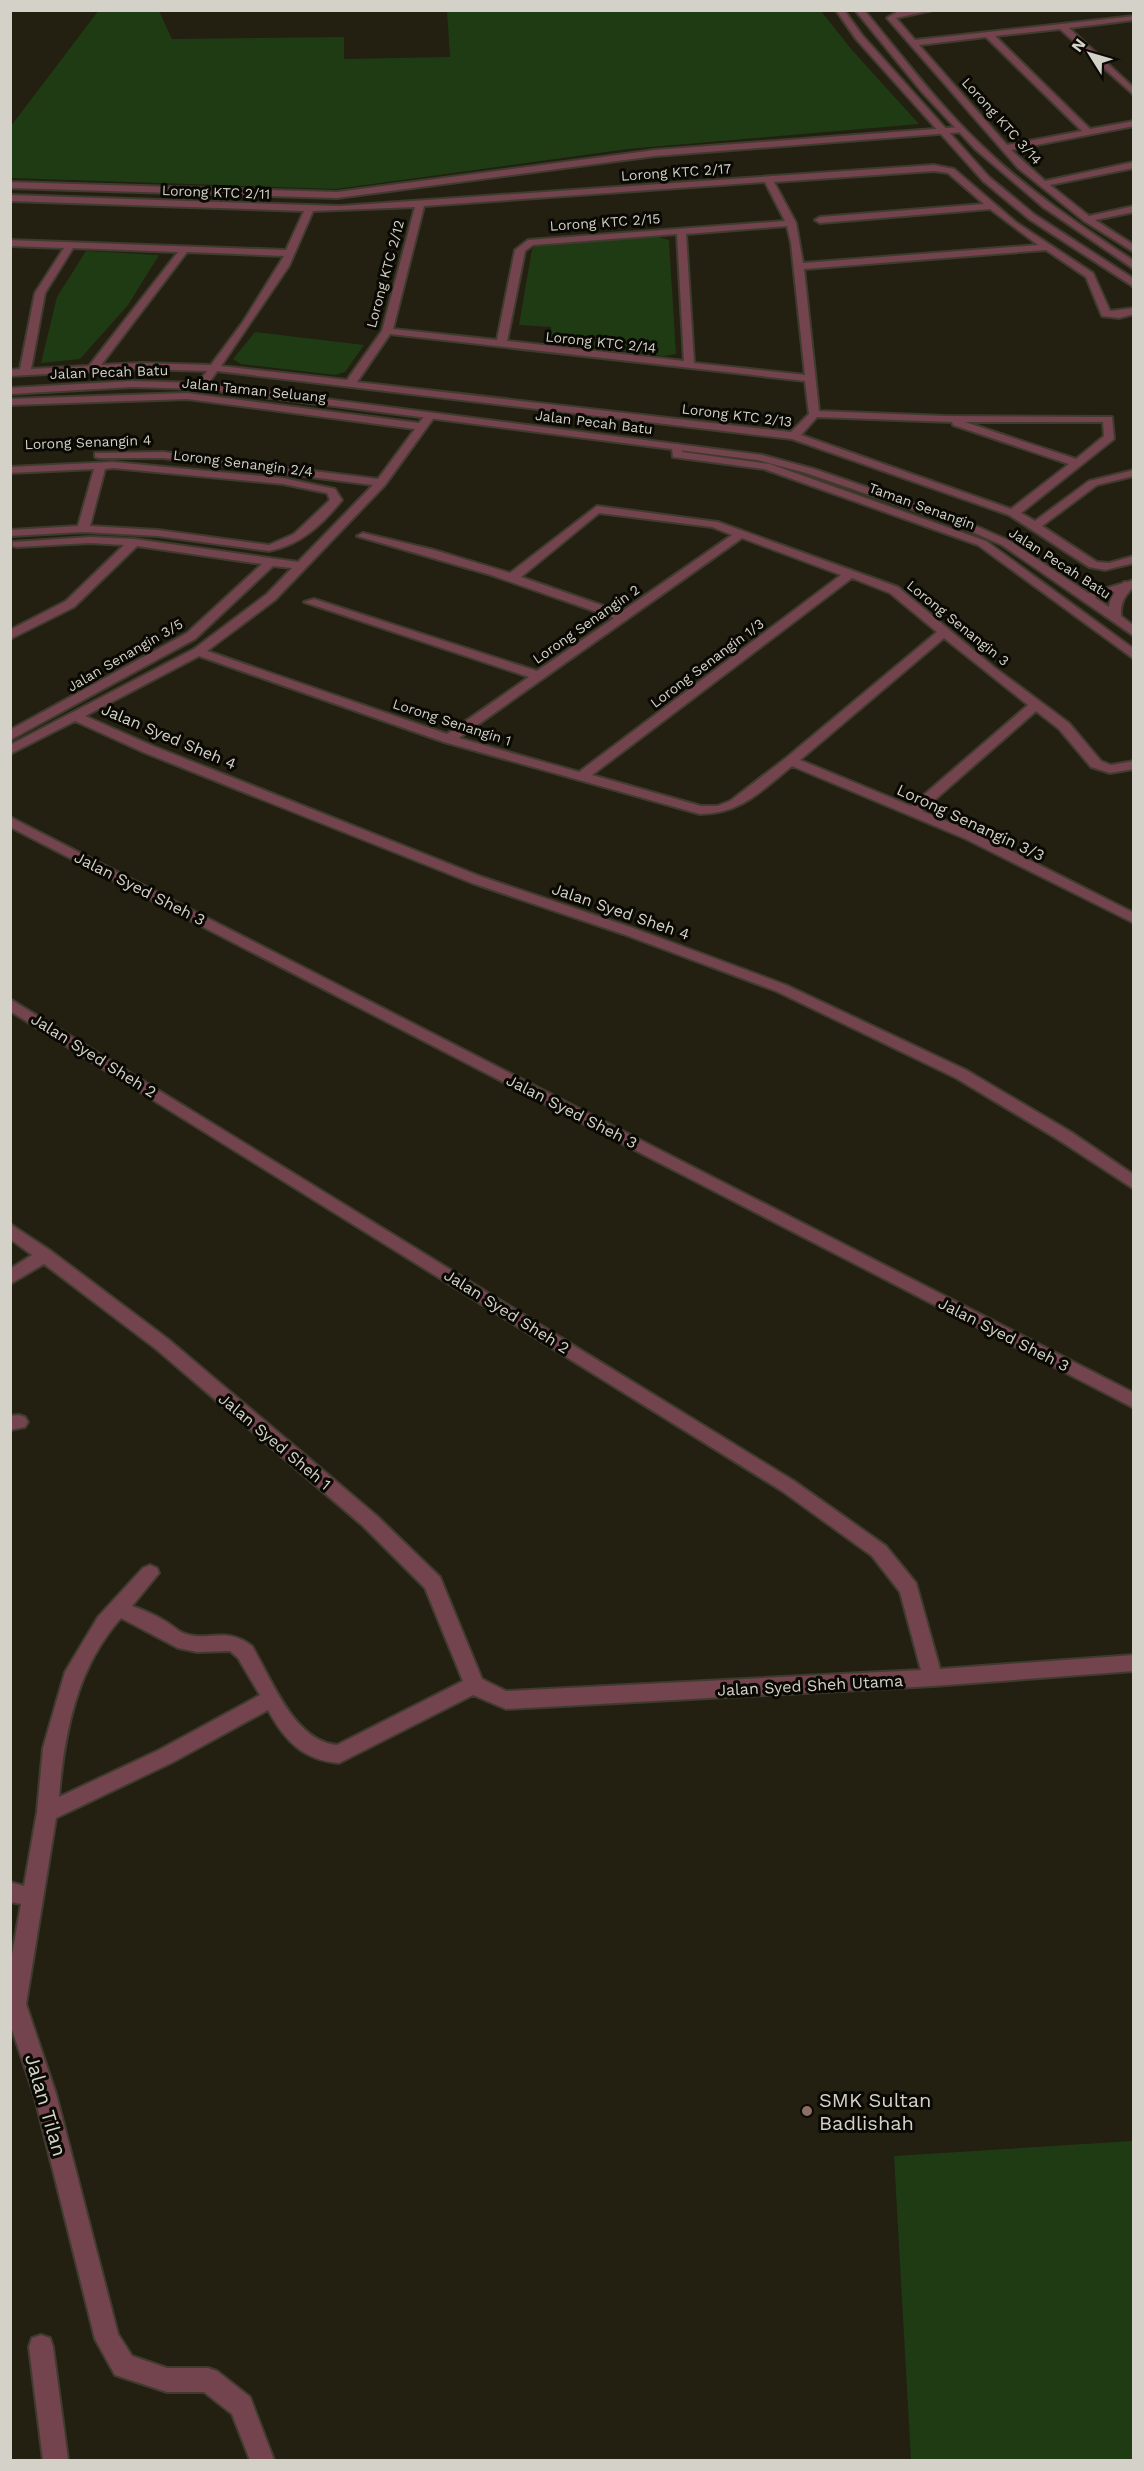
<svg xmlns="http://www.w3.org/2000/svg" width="1144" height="2471" viewBox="0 0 1144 2471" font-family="'Work Sans',sans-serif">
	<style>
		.green { fill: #1f3b14 }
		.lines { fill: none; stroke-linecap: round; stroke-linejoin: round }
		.minor-casing { stroke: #3f3b2e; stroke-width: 4 }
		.tertiary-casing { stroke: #3f3b2e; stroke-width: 4 }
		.minor { fill: #73434e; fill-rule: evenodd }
		.tertiary { fill: #73434e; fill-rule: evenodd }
		.education-dot { fill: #8d6e63; stroke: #0a0904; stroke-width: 2 }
		.labels { text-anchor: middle; stroke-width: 6; stroke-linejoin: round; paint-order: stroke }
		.far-street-label { font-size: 14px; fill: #d3d1c8; stroke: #0a0904 }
		.street-label { font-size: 16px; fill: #d3d1c8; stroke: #0a0904 }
		.near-poi-label { font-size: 20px; fill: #d3d1c8; stroke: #0a0904; text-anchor: start }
		.near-street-label { font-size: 20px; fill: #d3d1c8; stroke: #0a0904 }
	</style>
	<rect width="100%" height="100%" fill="#231f11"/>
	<!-- green -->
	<g class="green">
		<path d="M99,10L159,11L172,39L344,37V59L450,57L447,11H821L852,50L919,124L628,149L336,189L11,178V126Z"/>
		<path d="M658,237L669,240L676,354L664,356L549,342L551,327L519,325L532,249L538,244Z"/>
		<path d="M86,251L159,255L128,305L80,359L41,363L57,297Z"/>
		<path d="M255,332L364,345L345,372L335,375L241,364L233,359Z"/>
		<path d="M1133,2141V2460H911L894,2156Z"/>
	</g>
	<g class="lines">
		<!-- minor casing -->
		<g class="minor-casing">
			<g id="minor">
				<path d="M933,10L896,18L915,40L1134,16V20L1069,28L1134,88V95L1060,29L995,36L1090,129L1134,121V126L1011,150L1045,181L1134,162V168L1050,185L1089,216L1134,206V212L1095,220L1134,245V252L1084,221L1018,168L887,18L897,12ZM986,37L1082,131L1007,145L919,45Z"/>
				<path d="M961,127L964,128V132L655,156L337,198L10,188V182L337,192L655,150Z"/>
				<path d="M934,165L954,169L1017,223L1093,273L1110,311L1134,308V314L1119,318L1102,316L1086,277L1046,250L804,269L819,411L945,416L1112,417L1114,439L1021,513L1035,521L1089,481L1134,470V476L1097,485L1042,526L1097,562L1109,563L1134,556V563L1105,570L1089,567L1009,515L792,439L217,371L205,388L201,389L196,386L207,371L141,369L10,376V370L20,369L35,293L64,248L10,246V240L286,250L304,211L10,201V195L340,206ZM934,171L948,173L984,204L820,217L815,220L820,223L990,209L1038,245L803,263L796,223L774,182ZM765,182L785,221L528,240L515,250L497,340L393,329L424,206ZM415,207L382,331L347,380L221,366L289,266L313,211ZM787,226L791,243L805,375L694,363L686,234ZM677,234L684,361L507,341L525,251L533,245ZM73,248L178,252L89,366L31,369L45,293ZM187,252L284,256L243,322L211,365L141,363L101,365ZM390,334L805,381L809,414L791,432L357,382ZM817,417L952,422L953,425L1069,464L1011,509L801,435ZM965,422H1103L1104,436L1076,459Z"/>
				<path d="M187,393L419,423L426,414L435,416L385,485L275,600L207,651L447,734L529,677L304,602L314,599L537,671L614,618L491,575L357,536L363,533L434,550L510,573L597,506L718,522L898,587L995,668L1069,723L1101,761L1111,765L1134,761V769L1110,773L1091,767L1059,729L1036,711L922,811L976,833L1134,913V923L966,839L792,766C762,790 741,814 700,814L444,742L199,656L85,716L153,746L482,877L633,928L786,985L966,1070L1071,1132L1134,1175V1189L1059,1140L956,1078L776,991L623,934L472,883L143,752L75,721L10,754V745L194,649L267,594L292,568L273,566L195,639L10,740V730L187,633L262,564L137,546L74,607L10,639V630L66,601L124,545L90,543L17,547L13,546V542L90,537L134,539L298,562L373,485L163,458H99L95,457V453L163,452L378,479L415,429L187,399L10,405V399ZM599,513L712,527L732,535L621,612L521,577ZM742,538L841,575L579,772L459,738ZM852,578L890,593L937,632L786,758L730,801L717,806H701L592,775ZM944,638L1028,705L911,806L800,760Z"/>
				<path d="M677,444L682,447V452L770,464L986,541L1134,649V659L978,545L764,469L673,457L672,447Z"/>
				<path d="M113,462L283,478L335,489L342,500C322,525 300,545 269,551L158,536L83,532L10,536V530L78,526L94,469L10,473V467ZM113,468L283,484L327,493L330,500L294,534L269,545L158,530L90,526L105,469Z"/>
				<path d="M1134,580V587L1086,600L1080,596Z"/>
				<path d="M10,817L1134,1393V1408L10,827Z"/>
				<path d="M10,999L794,1481L886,1546L916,1583L940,1669L1134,1655V1671L933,1686L506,1709L473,1695L339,1763C303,1760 285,1741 268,1710L173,1762L56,1818L26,2004L56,2094L118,2334L132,2356L167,2368H208L217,2371L250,2397L274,2460H250L232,2414L204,2392H167L115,2375L95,2339L34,2094L10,2024V1966L21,1904L10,1902V1882L24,1886L37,1812L43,1748L65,1672L98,1617L143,1568L150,1565L157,1568L159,1573L132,1606C143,1610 153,1614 163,1620C170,1623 176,1630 183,1633C208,1643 224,1625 252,1646C272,1680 294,1741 337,1745L463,1681L425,1588L363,1526L156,1349L44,1264L10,1284V1269L32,1255L10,1239V1224L51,1251L168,1339L377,1516L440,1577L482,1679L506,1691L921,1670L900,1592L872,1556L782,1491L10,1011ZM121,1618L178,1648L197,1652L230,1651L238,1658L260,1695L159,1750L59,1797C64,1733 77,1667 121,1618Z"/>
				<path d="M19,1415L25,1417L28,1422L25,1427L10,1430V1416Z"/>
				<path d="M41,2335L50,2338L53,2347L68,2460H43L29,2347L32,2338Z"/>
			</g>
		</g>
		<!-- tertiary casing -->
		<g class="tertiary-casing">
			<g id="tertiary">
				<path d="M836,10H844L862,35L989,177L1035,215L1134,279V287L1029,219L983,181L856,39Z"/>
				<path d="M855,10H864C902,56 938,104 981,145C1027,190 1081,226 1134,261V269L1043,207L975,149L922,92Z"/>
				<path d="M132,381L201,383L762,455L814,469L962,520L1010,541L1109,607C1110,597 1116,590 1124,582H1132L1134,586C1125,596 1120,602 1121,616L1134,626V636L1002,545L954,524L806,473L757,460L201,389L132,387L10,394V388Z"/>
			</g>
		</g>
		<!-- minor -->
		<use href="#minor" class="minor"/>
		<!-- tertiary -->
		<use href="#tertiary" class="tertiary"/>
	</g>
	<!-- markers -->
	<circle class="education-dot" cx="807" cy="2111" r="6"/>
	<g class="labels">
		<!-- far-street labels -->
		<g class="far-street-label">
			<text transform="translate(1002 121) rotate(48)" y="5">Lorong KTC 3/14</text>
			<text transform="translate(676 172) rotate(-4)" y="5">Lorong KTC 2/17</text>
			<text transform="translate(216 192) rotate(2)" y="5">Lorong KTC 2/11</text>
			<text transform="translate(605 222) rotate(-4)" y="5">Lorong KTC 2/15</text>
			<text transform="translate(385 274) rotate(-75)" y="5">Lorong KTC 2/12</text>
			<text transform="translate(601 342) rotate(6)" y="5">Lorong KTC 2/14</text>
			<text transform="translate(109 372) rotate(-2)" y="5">Jalan Pecah Batu</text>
			<text transform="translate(254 390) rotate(6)" y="5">Jalan Taman Seluang</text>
			<text transform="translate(737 415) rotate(7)" y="5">Lorong KTC 2/13</text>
			<text transform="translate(594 422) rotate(7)" y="5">Jalan Pecah Batu</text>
			<text transform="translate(88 442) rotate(-2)" y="5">Lorong Senangin 4</text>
			<text transform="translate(243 463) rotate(7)" y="5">Lorong Senangin 2/4</text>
			<text transform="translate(922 506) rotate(20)" y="5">Taman Senangin</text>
			<text transform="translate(1060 563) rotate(33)" y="5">Jalan Pecah Batu</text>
			<text transform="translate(958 623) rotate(39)" y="5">Lorong Senangin 3</text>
			<text transform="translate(586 624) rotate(-35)" y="5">Lorong Senangin 2</text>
			<text transform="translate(125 655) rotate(-30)" y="5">Jalan Senangin 3/5</text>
			<text transform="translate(707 663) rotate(-37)" y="5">Lorong Senangin 1/3</text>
			<text transform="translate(452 722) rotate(18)" y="5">Lorong Senangin 1</text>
		</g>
		<!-- street labels -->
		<g class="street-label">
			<text transform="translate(169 736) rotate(23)" y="6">Jalan Syed Sheh 4</text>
			<text transform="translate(971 822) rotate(25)" y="6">Lorong Senangin 3/3</text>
			<text transform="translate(140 888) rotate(27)" y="6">Jalan Syed Sheh 3</text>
			<text transform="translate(621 911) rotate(19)" y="6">Jalan Syed Sheh 4</text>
			<text transform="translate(94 1055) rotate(32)" y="6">Jalan Syed Sheh 2</text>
			<text transform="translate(572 1111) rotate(27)" y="6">Jalan Syed Sheh 3</text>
			<text transform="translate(507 1311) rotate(32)" y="6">Jalan Syed Sheh 2</text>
			<text transform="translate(1004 1334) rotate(27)" y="6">Jalan Syed Sheh 3</text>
			<text transform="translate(275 1441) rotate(40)" y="6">Jalan Syed Sheh 1</text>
			<text transform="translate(810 1685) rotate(-3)" y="6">Jalan Syed Sheh Utama</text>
		</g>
		<!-- near-poi labels -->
		<g class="near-poi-label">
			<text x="819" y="2107">SMK Sultan<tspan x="819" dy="23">Badlishah</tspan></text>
		</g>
		<!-- near-street labels -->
		<g class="near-street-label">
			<text transform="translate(46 2105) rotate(74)" y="7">Jalan Tilan</text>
		</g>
	</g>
	<!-- border -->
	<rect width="1144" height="2471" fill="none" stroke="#d3d1c8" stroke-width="24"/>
	<!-- north arrow -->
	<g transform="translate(1090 54) rotate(307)" stroke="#0a0904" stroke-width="4.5" paint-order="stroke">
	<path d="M0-4.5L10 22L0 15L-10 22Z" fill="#d3d1c8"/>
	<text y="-9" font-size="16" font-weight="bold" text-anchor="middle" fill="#d3d1c8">N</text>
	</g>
</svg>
